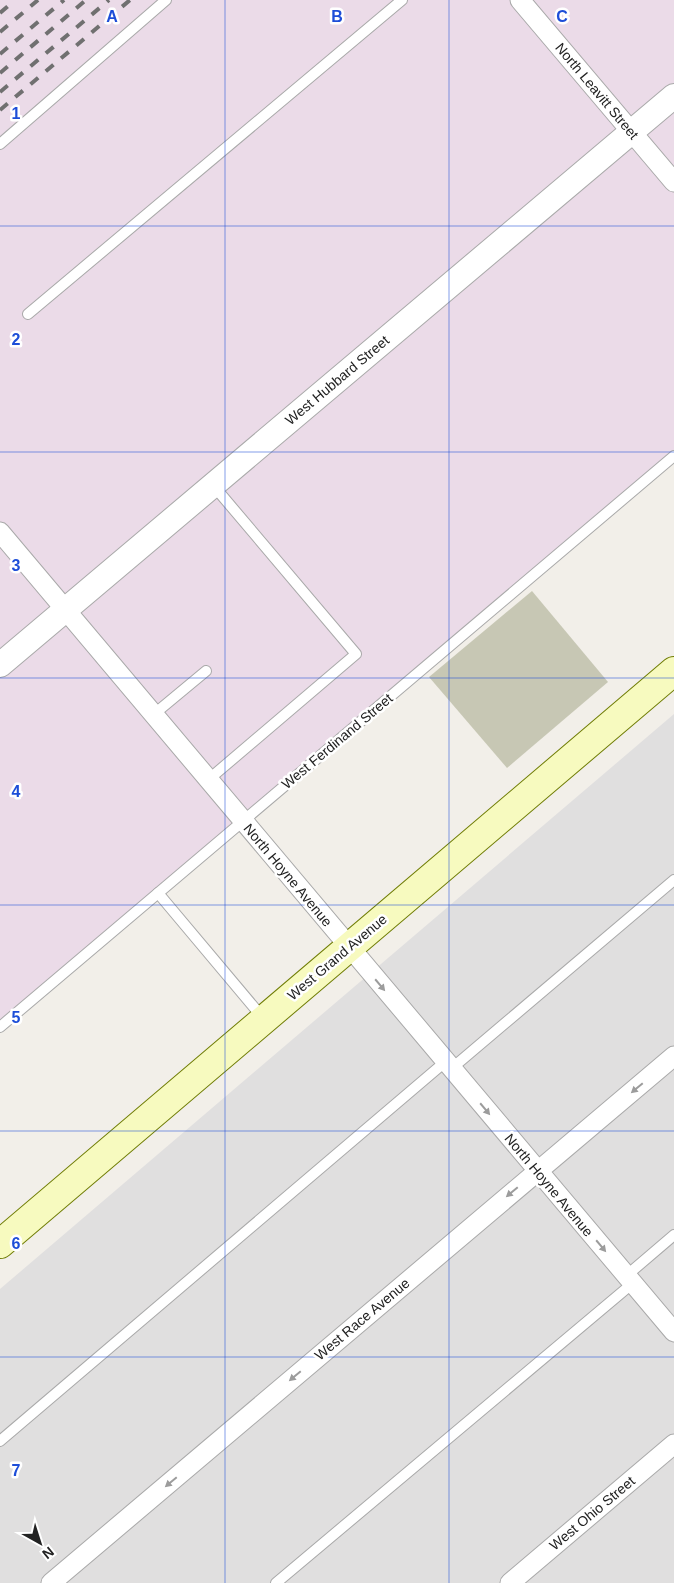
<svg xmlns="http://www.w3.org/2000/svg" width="674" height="1583" viewBox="0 0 674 1583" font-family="Arial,sans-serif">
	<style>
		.residential { fill: #e0dfdf }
		.industrial { fill: #ebdbe8 }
		.construction { fill: #c7c7b4 }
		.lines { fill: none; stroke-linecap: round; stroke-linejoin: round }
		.service-casing { stroke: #a9a9a9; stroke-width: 12 }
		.minor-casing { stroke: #a9a9a9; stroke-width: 21 }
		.tertiary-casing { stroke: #a9a9a9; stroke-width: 26 }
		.secondary-casing { stroke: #707d05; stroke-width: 30 }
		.service { stroke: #fff; stroke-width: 10 }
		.minor { stroke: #fff; stroke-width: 19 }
		.tertiary { stroke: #fff; stroke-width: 24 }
		.secondary { stroke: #f7fabf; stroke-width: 28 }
		.rail { stroke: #707070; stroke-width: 4; stroke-dasharray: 10 10; stroke-linecap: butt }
		.oneway { fill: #9c9c9c }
		.grid { fill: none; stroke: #1d4ed8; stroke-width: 1; stroke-opacity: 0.55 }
		.labels { text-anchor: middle; stroke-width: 5; stroke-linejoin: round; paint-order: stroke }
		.street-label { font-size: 14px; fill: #222; stroke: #fff }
		.grid-label { font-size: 16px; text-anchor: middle; font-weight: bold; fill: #1d4ed8; stroke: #fff; stroke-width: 5; stroke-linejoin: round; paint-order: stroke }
	</style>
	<rect width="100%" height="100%" fill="#f2efe9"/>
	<!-- residential -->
	<path class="residential" d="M674,714V1583H0V1289Z"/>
	<!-- industrial -->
	<path class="industrial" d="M0,0H674V458L0,1032Z"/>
	<!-- construction -->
	<path class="construction" d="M532,591L608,682L507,768L429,677Z"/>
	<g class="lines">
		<!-- service casing -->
		<g class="service-casing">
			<g id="service">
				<path d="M0,144L166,0"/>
				<path d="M28,314L402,0"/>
				<path d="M153,715L206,671"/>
				<path d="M208,780L356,654L213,485"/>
				<path d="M158,893L263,1018"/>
				<path d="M0,1027L674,456"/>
				<path d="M451,1069L674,880"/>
				<path d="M626,1276L674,1235"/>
				<path d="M0,1441L445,1062"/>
				<path d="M276,1583L633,1283"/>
			</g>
		</g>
		<!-- minor casing -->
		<g class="minor-casing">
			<g id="minor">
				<path d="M520,0L674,182"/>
				<path d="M0,532L674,1332"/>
				<path d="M51,1583L674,1056"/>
				<path d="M510,1583L674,1444"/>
			</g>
		</g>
		<!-- tertiary casing -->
		<g class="tertiary-casing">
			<path id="tertiary" d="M0,665L674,96"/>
		</g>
		<!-- secondary casing -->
		<g class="secondary-casing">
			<path id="secondary" d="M0,1244L674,671"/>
		</g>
		<!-- service -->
		<use href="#service" class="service"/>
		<!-- minor -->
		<use href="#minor" class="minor"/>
		<!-- tertiary -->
		<use href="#tertiary" class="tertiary"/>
		<!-- secondary -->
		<use href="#secondary" class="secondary"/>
		<!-- rail -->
		<g class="rail">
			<path d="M0,13L15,0"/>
			<path d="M0,32L38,0"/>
			<path d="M0,54L64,0"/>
			<path d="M0,73L86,0"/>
			<path d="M0,92L109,0"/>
			<path d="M0,110L130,0"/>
		</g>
	</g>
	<!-- one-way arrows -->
	<defs><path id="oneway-solid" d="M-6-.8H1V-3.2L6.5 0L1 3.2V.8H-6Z" transform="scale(1.25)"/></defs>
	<g class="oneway">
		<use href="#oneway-solid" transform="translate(380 985) rotate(50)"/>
		<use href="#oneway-solid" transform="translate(637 1088) rotate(140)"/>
		<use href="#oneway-solid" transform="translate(485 1109) rotate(50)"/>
		<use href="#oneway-solid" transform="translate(512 1192) rotate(140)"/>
		<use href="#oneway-solid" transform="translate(601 1246) rotate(50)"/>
		<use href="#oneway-solid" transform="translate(295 1376) rotate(140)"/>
		<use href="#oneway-solid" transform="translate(171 1482) rotate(140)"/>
	</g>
	<!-- grid -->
	<path class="grid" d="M225,0V1583M449,0V1583M0,226H674M0,452H674M0,678H674M0,905H674M0,1131H674M0,1357H674"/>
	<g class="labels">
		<!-- street labels -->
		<g class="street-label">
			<text transform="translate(597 91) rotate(50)" y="5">North Leavitt Street</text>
			<text transform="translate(337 380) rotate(-40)" y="5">West Hubbard Street</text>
			<text transform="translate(337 741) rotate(-40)" y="5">West Ferdinand Street</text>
			<text transform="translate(288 875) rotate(50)" y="5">North Hoyne Avenue</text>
			<text transform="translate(337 957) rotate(-40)" y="5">West Grand Avenue</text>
			<text transform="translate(549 1185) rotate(50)" y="5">North Hoyne Avenue</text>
			<text transform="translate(362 1319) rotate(-40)" y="5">West Race Avenue</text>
			<text transform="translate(592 1513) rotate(-40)" y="5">West Ohio Street</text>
		</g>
	</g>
	<g class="grid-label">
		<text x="112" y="22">A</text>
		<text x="337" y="22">B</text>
		<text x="562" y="22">C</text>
		<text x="16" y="119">1</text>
		<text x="16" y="345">2</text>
		<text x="16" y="571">3</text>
		<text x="16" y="797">4</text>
		<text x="16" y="1023">5</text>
		<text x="16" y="1249">6</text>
		<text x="16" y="1476">7</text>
	</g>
	<!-- north arrow -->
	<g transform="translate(40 1543) rotate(141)" stroke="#ffffff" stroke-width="4" paint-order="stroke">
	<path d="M0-4L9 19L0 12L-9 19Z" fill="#222222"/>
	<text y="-8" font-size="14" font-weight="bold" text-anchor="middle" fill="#222222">N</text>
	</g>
</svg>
